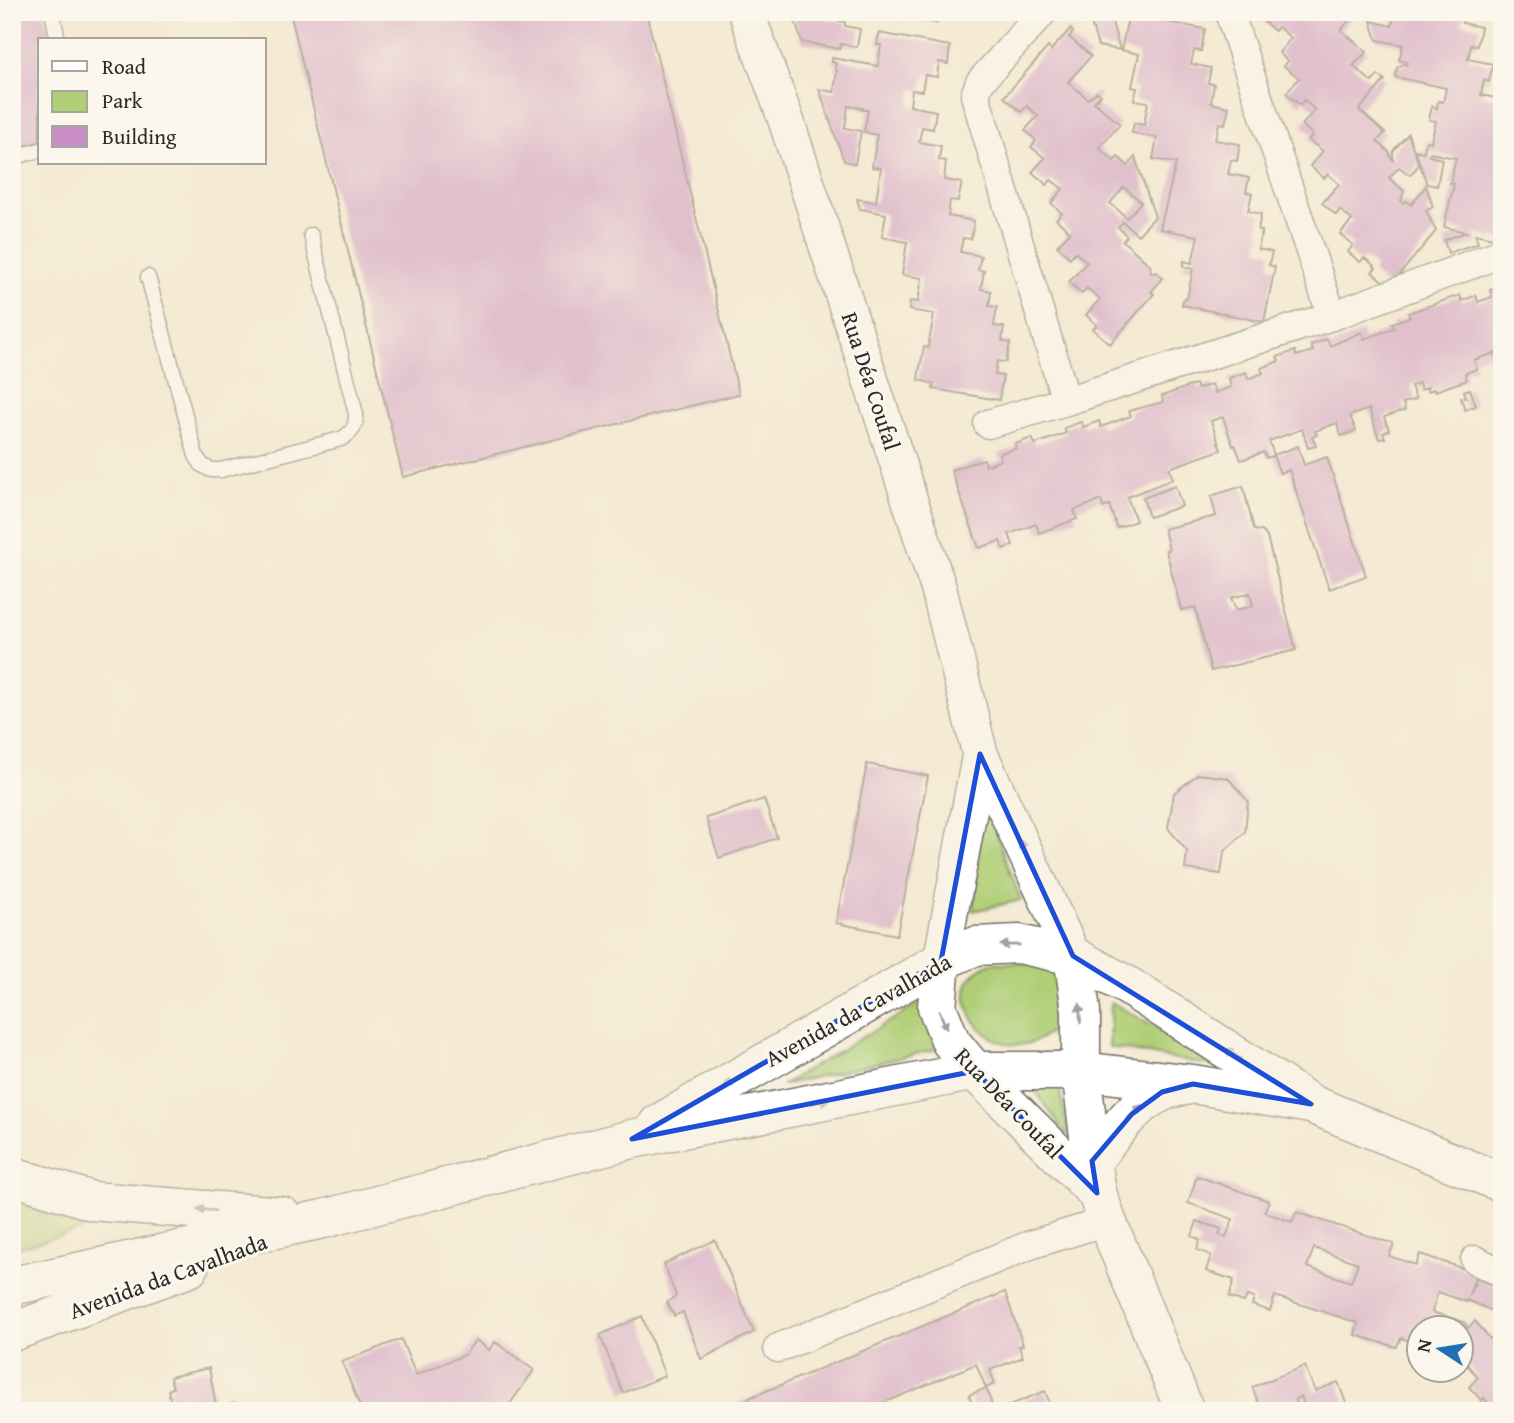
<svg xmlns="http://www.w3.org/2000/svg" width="1514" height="1423" viewBox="0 0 1514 1423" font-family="'Gentium Book Plus',serif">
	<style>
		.green { fill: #afce75; stroke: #6d7c50; stroke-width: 2 }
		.building { fill: #ca8fc9; fill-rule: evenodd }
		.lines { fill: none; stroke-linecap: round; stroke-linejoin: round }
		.service-casing { stroke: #716e65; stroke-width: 17 }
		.minor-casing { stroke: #716e65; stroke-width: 31 }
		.tertiary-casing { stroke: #716e65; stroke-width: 38 }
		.secondary-casing { stroke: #716e65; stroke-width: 41 }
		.service { stroke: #fff; stroke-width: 14 }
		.minor { stroke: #fff; stroke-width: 28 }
		.tertiary { stroke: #fff; stroke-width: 35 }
		.secondary { stroke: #fff; stroke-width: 38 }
		.oneway { fill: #a0a0a0 }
		.marked { fill: none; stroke: #1d4ed8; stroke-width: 5; stroke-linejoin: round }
		.labels { text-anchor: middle; stroke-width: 6; stroke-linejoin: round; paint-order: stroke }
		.street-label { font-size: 23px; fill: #2b2b2b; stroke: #fbf7ec }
	</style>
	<rect width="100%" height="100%" fill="#fbf7ec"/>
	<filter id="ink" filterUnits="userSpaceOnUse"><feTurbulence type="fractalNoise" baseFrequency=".0143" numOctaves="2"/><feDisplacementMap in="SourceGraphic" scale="14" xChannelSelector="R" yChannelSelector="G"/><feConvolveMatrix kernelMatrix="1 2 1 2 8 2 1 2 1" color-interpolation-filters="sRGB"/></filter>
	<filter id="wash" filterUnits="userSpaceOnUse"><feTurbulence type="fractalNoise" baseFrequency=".00686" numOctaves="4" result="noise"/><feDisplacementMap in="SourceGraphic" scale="28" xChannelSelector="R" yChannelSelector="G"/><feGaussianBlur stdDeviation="1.57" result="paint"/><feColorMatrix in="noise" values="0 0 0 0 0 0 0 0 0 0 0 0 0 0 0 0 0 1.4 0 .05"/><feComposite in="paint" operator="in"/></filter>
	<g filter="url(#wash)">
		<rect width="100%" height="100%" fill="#f4e9d2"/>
		<!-- green -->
		<g class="green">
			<path d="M984,802L1021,900L973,911Z"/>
			<path d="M992,963H1041L1059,973L1065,1014C1011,1097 921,989 992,963Z"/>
			<path d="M922,1002L937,1049L782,1085Z"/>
			<path d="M1111,1002L1225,1068L1109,1047Z"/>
			<path d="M1059,1085L1069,1138L1033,1088Z"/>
			<path d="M12,1198L42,1213L99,1224L12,1250Z"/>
		</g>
		<g id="blocks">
			<!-- building -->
			<g class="building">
				<path d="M12,12H34L35,15L45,13L52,40H40V142L12,149Z"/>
				<path d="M290,12H646L739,394L403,477Z"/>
				<path d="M792,12H808L809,15L845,22V26L860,29L857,47L841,44L840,49L802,42Z"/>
				<path d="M909,12H939L937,23L908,18Z"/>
				<path d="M950,12H969L968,17L950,14Z"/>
				<path d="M1261,12H1357L1341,30L1367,52L1353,66L1372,82L1378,75L1385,80L1359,110L1385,133L1377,141L1389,152L1390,156L1393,160V151L1408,134L1419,165L1410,175L1399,167L1389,178L1404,191L1401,201L1403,203L1406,201L1411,205L1426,186L1433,207L1426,211L1436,231L1389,287L1372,272L1376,268L1369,261L1364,258L1360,262L1348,252L1353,245L1340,234L1352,220L1340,210L1336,215L1322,203L1339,184L1328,174L1324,178L1310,166L1323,151L1308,140L1313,135L1302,125L1315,110L1304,100L1300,105L1286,93L1299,78L1284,66L1288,61L1279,53L1291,38L1278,27L1275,31L1257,16Z"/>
				<path d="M1395,12H1465L1462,23L1481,27L1477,46L1471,45L1468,59L1493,64L1489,82L1484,80L1481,95L1501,99L1497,113L1502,114L1500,133H1502V240L1475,234L1478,243L1448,253L1444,240L1466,232L1444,227L1454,184L1450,183L1456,158L1430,153L1429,156L1442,159L1437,186L1427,184L1415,150L1424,152L1426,141L1431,142L1436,121L1429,120L1432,106L1437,108L1438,101L1443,102L1446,88L1395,77L1397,68L1403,64L1406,65L1407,62L1399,60L1403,45L1377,40L1371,21L1392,26Z"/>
				<path d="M1109,13L1110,15L1120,50L1098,46L1090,20Z"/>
				<path d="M1140,17L1205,29L1201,51L1194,50L1191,64L1211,68L1208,83L1214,84L1211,103L1229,107L1225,124L1219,123L1215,140L1240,144L1237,161L1231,160L1228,174L1249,178L1246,192L1252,193L1248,211L1261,214L1258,230L1262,231L1258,249L1272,252L1269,265L1275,267L1264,322L1182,305L1184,298L1187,299L1193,269L1183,267L1184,261L1192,263L1198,236L1160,229L1176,163L1153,159L1157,138L1132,133L1134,123L1144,125L1148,102L1134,100L1137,88L1132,87L1139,54L1121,50L1128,18L1139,20Z"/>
				<path d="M1070,29L1073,32L1069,37L1091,56L1068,82L1088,99L1097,92L1101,95L1094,102L1120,124L1099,148L1114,161L1118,157L1128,166L1135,157L1155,217L1138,235L1123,222L1118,227L1127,236L1123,241L1150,265L1151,273L1157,272L1163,278L1151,292L1154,294L1110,344L1093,329L1097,325L1086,315L1100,299L1087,288L1082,294L1069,282L1087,262L1075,252L1070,258L1057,246L1070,232L1056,219L1062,213L1051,203L1063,189L1051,180L1047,185L1032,172L1045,158L1031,147L1036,141L1025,130L1038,116L1027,106L1021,112L1004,97L1048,47L1051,50ZM1124,187L1141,202L1127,218L1110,203Z"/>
				<path d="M879,33L950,46L948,64L939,62L937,77L925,75L922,91L912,90L910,106L936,111L933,129L922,127L919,142L941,146L939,160L946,161L944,180L962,183L958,201L950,200L948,216L974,221L971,239L963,238L960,252L981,256L978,270L984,271L981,289L991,291L989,306L997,307L994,326L1004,327L1002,341L1010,343L1006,362L997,361L995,375L1003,376L999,400L933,389L934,384L919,380L918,377L924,347L928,348L934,314L909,310L910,301L918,302L922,278L902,275L907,242L882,237L886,214L860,209L857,199L876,202L881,168L872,167L877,135L864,132L868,110H862L863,108L848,106L845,128L861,131L855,164L844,161L819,89L834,92L837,70L835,69L836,63L832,62V58L878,66L881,45H877Z"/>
				<path d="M1502,286V364L1499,365L1495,353L1474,360L1477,369L1465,373L1467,380L1435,391L1434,389L1428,391V387L1421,390L1419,383L1411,386L1416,399L1403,403L1405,410L1384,417L1389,430L1383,433L1385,438L1379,439L1369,409L1350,416L1356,431L1341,436L1337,423L1315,431L1317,435L1312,437L1316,446L1308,448L1302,429L1269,441L1274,455L1298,446L1304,465L1327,457L1366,576L1329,589L1289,470L1280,473L1273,456L1266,458L1264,452L1241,460L1235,445L1233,446L1223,417L1211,421L1221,450L1169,468L1173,479L1127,497L1136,521L1117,528L1109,505L1103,508L1101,500L1074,510L1077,519L1039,533L1036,524L1009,534L1013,545L1003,549L1000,541L979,548L951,470L984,459L986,466L1001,460L999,454L1016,448L1015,444L1032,438L1035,444L1050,439L1066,433L1064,428L1081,422L1083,427L1099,421L1101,427L1117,421L1131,416L1129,411L1163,402L1162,396L1196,384L1198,389L1212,384L1215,393L1231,387L1229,378L1246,372L1248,379L1263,373L1261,368L1279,361L1277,357L1295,351L1296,356L1313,351L1311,345L1327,339L1330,346L1362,332L1364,339L1394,328L1392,323L1410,317L1408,313L1460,295L1462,301L1476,295L1478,302L1492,297L1490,290Z"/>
				<path d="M1470,389L1476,406L1465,410L1461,398L1466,397L1464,391Z"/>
				<path d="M1175,486L1182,506L1149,517L1143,498Z"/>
				<path d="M1243,486L1254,530L1262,531L1267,537L1296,650L1211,671L1195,607L1181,610L1166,550H1169L1164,529L1216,516L1211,496ZM1250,593L1253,606L1236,610L1231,598Z"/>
				<path d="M867,764L928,776L897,935L836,923Z"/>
				<path d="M1198,774L1228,778L1248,801L1245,832L1224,852L1221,874L1185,869L1187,851L1168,828L1174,793Z"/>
				<path d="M764,799L777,838L719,858L706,818Z"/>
				<path d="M1197,1176L1269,1201L1264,1212L1292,1222L1296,1212L1394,1244L1389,1256L1416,1265L1420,1254L1476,1273L1468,1297L1477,1279L1502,1289V1315L1467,1300V1302L1438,1292L1432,1312L1464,1322L1468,1328L1475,1321L1490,1339L1502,1330V1411H1491L1487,1406L1489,1404L1484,1398L1482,1401L1469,1387L1478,1377L1462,1359V1328H1420V1344L1401,1338L1396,1347L1355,1335L1358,1323L1275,1296L1270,1311L1252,1305L1254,1298L1247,1296L1244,1302L1229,1297L1234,1280L1206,1271L1211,1255L1197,1250L1200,1240L1192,1236L1197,1221L1221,1229L1219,1235L1226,1237L1233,1219L1188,1203ZM1314,1248L1358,1263L1351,1282L1307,1267Z"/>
				<path d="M715,1240L754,1332L701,1359L683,1312L674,1316L667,1302L676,1296L664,1264Z"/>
				<path d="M1005,1292L1023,1345L1019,1346L1023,1357L990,1370L995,1384L986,1388L976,1364L864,1411H718Z"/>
				<path d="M642,1316L665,1376L623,1393L600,1335Z"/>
				<path d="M401,1339L416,1375L464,1355L476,1340L489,1350L495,1342L534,1370L505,1411H362L342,1362Z"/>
				<path d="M1305,1366L1315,1391L1338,1382L1349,1411H1307L1301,1396L1295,1399L1299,1411H1262L1252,1387Z"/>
				<path d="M209,1368L217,1411H173L168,1390L173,1388L170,1377Z"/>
				<path d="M986,1388L994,1411H975L969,1395Z"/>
				<path d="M1045,1391L1053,1411H995Z"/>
				<path d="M236,1403L238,1411H220L219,1406Z"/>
			</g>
		</g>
	</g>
	<g filter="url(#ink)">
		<use href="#blocks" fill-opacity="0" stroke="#716e65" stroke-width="2"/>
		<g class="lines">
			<!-- service casing -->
			<g class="service-casing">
				<g id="service">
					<path d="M52,12L58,40"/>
					<path d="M12,158L40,150"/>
					<path d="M148,277L196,456L202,465L211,470H221L341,439C353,432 356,427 356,414L311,235"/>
				</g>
			</g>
			<!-- minor casing -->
			<g class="minor-casing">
				<g id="minor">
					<path d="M1043,12L980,82L975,95L1066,401"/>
					<path d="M1332,316L1502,253"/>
					<path d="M988,424L1066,401L1332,316L1229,12"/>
					<path d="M1475,1260L1502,1273"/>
					<path d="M778,1348L1030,1245L1107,1221"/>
				</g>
			</g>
			<!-- tertiary casing -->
			<g class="tertiary-casing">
				<g id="tertiary">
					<path d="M746,12L785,117L939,590L980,754L1073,956"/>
					<path d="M941,961L980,754"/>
				</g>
			</g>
			<!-- secondary casing -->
			<g class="secondary-casing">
				<g id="secondary">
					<path d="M1073,956L1081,1011V1071L1092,1161L1097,1193L1107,1221L1185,1411"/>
					<path d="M941,961L937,1007L951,1042L975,1071L1097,1193"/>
					<path d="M658,1124L941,961L976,946L1019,944L1073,956L1128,986L1311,1104L1502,1183"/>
					<path d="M1092,1161C1112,1137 1132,1105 1162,1092C1170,1088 1180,1087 1189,1085"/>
					<path d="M12,1174L16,1177L92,1201L282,1216"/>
					<path d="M12,1286L323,1219L632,1139L975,1071H1081L1193,1084L1311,1104"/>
					<path d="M12,1332L189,1268"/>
				</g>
			</g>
			<!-- service -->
			<use href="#service" class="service"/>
			<!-- minor -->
			<use href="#minor" class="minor"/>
			<!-- tertiary -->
			<use href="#tertiary" class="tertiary"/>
			<!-- secondary -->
			<use href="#secondary" class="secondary"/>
		</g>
		<!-- one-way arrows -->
		<defs><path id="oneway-solid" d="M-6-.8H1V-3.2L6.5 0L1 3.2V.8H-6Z" transform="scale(1.75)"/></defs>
		<g class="oneway">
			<use href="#oneway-solid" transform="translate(1024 849) rotate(-115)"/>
			<use href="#oneway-solid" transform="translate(1010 945) rotate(179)"/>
			<use href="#oneway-solid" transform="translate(1080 1013) rotate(-93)"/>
			<use href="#oneway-solid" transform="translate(943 1020) rotate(69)"/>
			<use href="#oneway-solid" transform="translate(1233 1054) rotate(-147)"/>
			<use href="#oneway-solid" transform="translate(733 1081) rotate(150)"/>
			<use href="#oneway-solid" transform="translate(819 1102) rotate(-11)"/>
			<use href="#oneway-solid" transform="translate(1135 1112) rotate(-44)"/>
			<use href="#oneway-solid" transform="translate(206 1210) rotate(-176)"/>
		</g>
	</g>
	<!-- marked area -->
	<path d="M0 0H1514V1423H0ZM980,754L1073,956L1311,1104L1193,1084L1162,1092L1132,1114L1092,1161L1097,1193L975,1071L632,1139L941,961Z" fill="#f4e9d2" fill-opacity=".55" fill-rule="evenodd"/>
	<path class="marked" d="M980,754L1073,956L1311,1104L1193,1084L1162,1092L1132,1114L1092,1161L1097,1193L975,1071L632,1139L941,961Z"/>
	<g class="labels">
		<!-- street labels -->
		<g class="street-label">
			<text transform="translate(871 381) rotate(72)" y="8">Rua Déa Coufal</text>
			<text transform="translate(858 1010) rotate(-29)" y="8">Avenida da Cavalhada</text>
			<text transform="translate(1009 1103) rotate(46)" y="8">Rua Déa Coufal</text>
			<text transform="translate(168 1276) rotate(-20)" y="8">Avenida da Cavalhada</text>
		</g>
	</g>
	<!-- margin -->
	<rect width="1514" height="1423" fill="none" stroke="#fbf7ec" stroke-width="42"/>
	<!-- legend -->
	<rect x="38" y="38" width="228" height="126" fill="#fbf7ec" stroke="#a8a59f" stroke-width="2"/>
	<rect x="52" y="61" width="35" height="10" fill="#ffffff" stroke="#a8a59f" stroke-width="2"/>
	<text x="102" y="74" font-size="21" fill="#2b2b2b">Road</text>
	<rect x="52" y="91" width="35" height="21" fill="#afce75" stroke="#a8a59f" stroke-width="2"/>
	<text x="102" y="108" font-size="21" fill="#2b2b2b">Park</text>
	<rect x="52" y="126" width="35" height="21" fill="#ca8fc9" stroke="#a8a59f" stroke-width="2"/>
	<text x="102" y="144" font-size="21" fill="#2b2b2b">Building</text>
	<!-- north arrow -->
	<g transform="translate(1440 1349) rotate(282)"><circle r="33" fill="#fbf7ec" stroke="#a8a59f" stroke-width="2"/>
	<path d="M0-5L12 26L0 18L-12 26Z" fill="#1f6fb2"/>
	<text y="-10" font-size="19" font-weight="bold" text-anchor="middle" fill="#2b2b2b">N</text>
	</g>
</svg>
